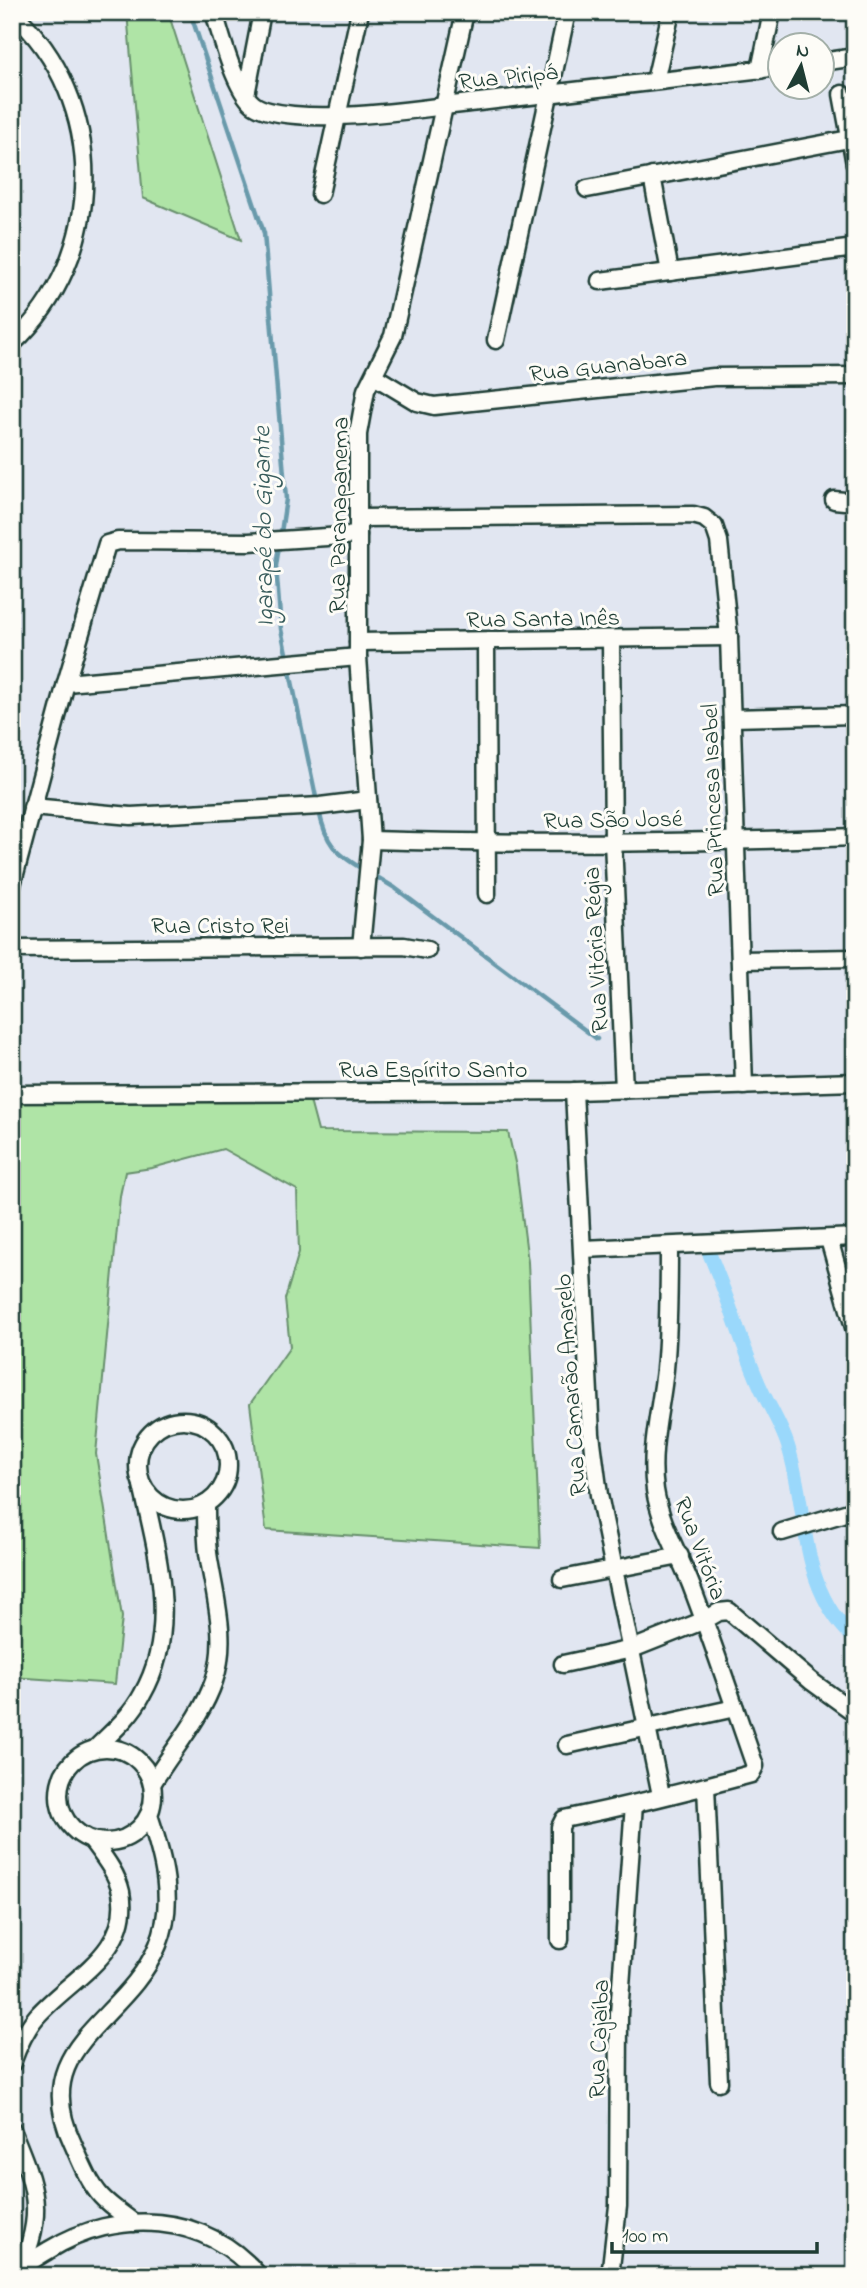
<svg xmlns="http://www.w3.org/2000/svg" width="867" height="2288" viewBox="0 0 867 2288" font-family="'Indie Flower',sans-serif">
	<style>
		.green { fill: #afe4a6; stroke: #67906d; stroke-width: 2 }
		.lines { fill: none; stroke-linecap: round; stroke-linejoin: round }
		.stream { stroke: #699aab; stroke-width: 4.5 }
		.canal { stroke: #9ad8fb; stroke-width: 14 }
		.minor-casing { stroke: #1f3d34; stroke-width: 21 }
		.minor { stroke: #fdfcf7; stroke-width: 16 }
		.labels { text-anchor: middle; stroke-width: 6; stroke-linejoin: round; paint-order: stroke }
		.street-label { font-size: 24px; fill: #1f3d34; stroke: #fdfcf7 }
		.water-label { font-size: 26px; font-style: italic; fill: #385c5c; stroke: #fdfcf7 }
	</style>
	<rect width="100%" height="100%" fill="#e1e6f1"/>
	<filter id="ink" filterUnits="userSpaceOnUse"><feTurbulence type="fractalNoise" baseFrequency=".0143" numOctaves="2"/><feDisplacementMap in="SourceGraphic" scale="14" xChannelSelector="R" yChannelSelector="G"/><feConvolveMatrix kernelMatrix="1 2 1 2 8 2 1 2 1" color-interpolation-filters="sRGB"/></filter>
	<g filter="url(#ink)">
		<!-- green -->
		<g class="green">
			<path d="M127,12H168L241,240L143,198Z"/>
			<path d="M12,1099L310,1101L318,1131L508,1132L516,1167L528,1262L540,1548L266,1530L250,1404L290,1347L285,1299L299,1252L297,1190L223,1149L152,1168L125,1172L120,1196L96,1454L122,1617L115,1684L12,1677Z"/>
		</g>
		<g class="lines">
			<!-- stream -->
			<g class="stream">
				<path d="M190,12L264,233L286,499L276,566L281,629L287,658"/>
				<path d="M289,667L317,802"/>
				<path d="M319,811C326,844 335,853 364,870"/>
				<path d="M372,874L395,888L597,1039"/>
			</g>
			<!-- canal -->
			<path class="canal" d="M705,1244C726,1289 739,1338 759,1384C768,1405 781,1424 788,1446C810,1515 797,1586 855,1639"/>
			<!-- minor casing -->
			<g class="minor-casing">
				<g id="minor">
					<path d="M12,12C110,101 107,256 12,344"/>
					<path d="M214,12C221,36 235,89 253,104C268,116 317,117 337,116C384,115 432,107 479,102C579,91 679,79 780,67"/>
					<path d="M822,62L855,57"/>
					<path d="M760,70L772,12"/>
					<path d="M655,81L671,12"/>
					<path d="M842,94L855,164"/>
					<path d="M246,95L262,12"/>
					<path d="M652,176L670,272"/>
					<path d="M587,189L849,139"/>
					<path d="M320,194L360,12"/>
					<path d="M600,281L855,248"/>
					<path d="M496,340L567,12"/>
					<path d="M374,376L417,402L434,406L714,377L855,376"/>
					<path d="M834,500L855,502"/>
					<path d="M359,518L693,515L704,518L714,526L719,541L729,637L744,1086"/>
					<path d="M611,640L613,841L624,1090"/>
					<path d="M358,642L729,637"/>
					<path d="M486,642L487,894"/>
					<path d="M66,683L358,657"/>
					<path d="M732,718L855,715"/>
					<path d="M32,807L131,816L320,806L368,800"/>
					<path d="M371,840C532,845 694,843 855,837"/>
					<path d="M12,885L66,683L107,544L118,541L249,542L358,535"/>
					<path d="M361,947L371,840L358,657V434L366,390L393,336L465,12"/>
					<path d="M12,949L404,946L427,950"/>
					<path d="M740,960L855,958"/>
					<path d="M574,1091L591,1434L599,1495L614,1569L661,1795"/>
					<path d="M12,1094L574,1091L855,1082"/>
					<path d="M829,1239L855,1331"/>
					<path d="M583,1249L855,1237"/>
					<circle cx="183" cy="1465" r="45"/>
					<path d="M782,1532L855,1510"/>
					<path d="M562,1579L680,1556"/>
					<path d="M563,1664L632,1649L705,1620L719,1612L729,1611L811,1681L855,1713"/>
					<path d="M567,1745L735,1708"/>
					<circle cx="106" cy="1795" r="47"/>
					<path d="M96,1748C112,1732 131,1716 142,1695C180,1630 157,1553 142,1485"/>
					<path d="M152,1784C172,1750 201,1719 214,1681C229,1639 214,1595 208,1553C206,1536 206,1520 206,1504"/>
					<path d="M706,1786L719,2082"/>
					<path d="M560,1940V1827L564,1819C627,1806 689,1791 751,1774L755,1766C734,1706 714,1645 691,1585C679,1554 660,1523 655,1490C649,1449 661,1410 665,1369C669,1328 669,1287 669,1246"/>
					<path d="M12,2063C18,2046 25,2030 37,2016C71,1978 132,1951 121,1892C117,1873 103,1856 92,1841"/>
					<path d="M12,2130C34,2184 47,2212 20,2268"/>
					<path d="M134,2223C123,2214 110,2206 101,2196C88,2181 81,2162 73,2144C26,2045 126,2023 158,1945C176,1902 163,1857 149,1815"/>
					<path d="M14,2276C23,2265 37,2257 49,2250C117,2208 206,2212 259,2276"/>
					<path d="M610,2276L618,2206L619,2014L634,1804"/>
				</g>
			</g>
			<!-- minor -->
			<use href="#minor" class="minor"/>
		</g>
	</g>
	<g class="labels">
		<!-- street labels -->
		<g class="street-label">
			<text transform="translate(508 76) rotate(-6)" y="8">Rua Piripá</text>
			<text transform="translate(608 365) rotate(-6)" y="8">Rua Guanabara</text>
			<text transform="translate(338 515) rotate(-89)" y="8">Rua Paranapanema</text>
			<text transform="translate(543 618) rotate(-1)" y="8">Rua Santa Inês</text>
			<text transform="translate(712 800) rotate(-92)" y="8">Rua Princesa Isabel</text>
			<text transform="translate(613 819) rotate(-1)" y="8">Rua São José</text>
			<text x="220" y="933">Rua Cristo Rei</text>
			<text transform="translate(595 950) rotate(-93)" y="8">Rua Vitória Régia</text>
			<text x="433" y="1077">Rua Espírito Santo</text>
			<text transform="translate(570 1385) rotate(-94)" y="8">Rua Camarão Amarelo</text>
			<text transform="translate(701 1548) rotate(69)" y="8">Rua Vitória</text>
			<text transform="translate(598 2039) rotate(-88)" y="8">Rua Cajaíba</text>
		</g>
		<!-- water labels -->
		<g class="water-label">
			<text transform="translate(262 527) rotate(-91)" y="9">Igarapé do Gigante</text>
		</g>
	</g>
	<!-- margin -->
	<rect width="867" height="2288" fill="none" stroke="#fdfcf7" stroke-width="42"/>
	<rect x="21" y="21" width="825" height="2246" fill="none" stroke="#1f3d34" stroke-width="2.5" filter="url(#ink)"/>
	<!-- north arrow -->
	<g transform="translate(801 66) rotate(7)"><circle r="33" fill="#fdfcf7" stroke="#a4b0a9" stroke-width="2"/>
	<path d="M0-5L12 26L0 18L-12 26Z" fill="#1f3d34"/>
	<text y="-10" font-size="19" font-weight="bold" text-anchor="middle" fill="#1f3d34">N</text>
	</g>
	<!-- scale -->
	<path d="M612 2242v10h205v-10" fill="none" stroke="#1f3d34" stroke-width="3.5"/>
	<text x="622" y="2242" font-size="21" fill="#1f3d34" stroke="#fdfcf7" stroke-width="5" paint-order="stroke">100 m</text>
</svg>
